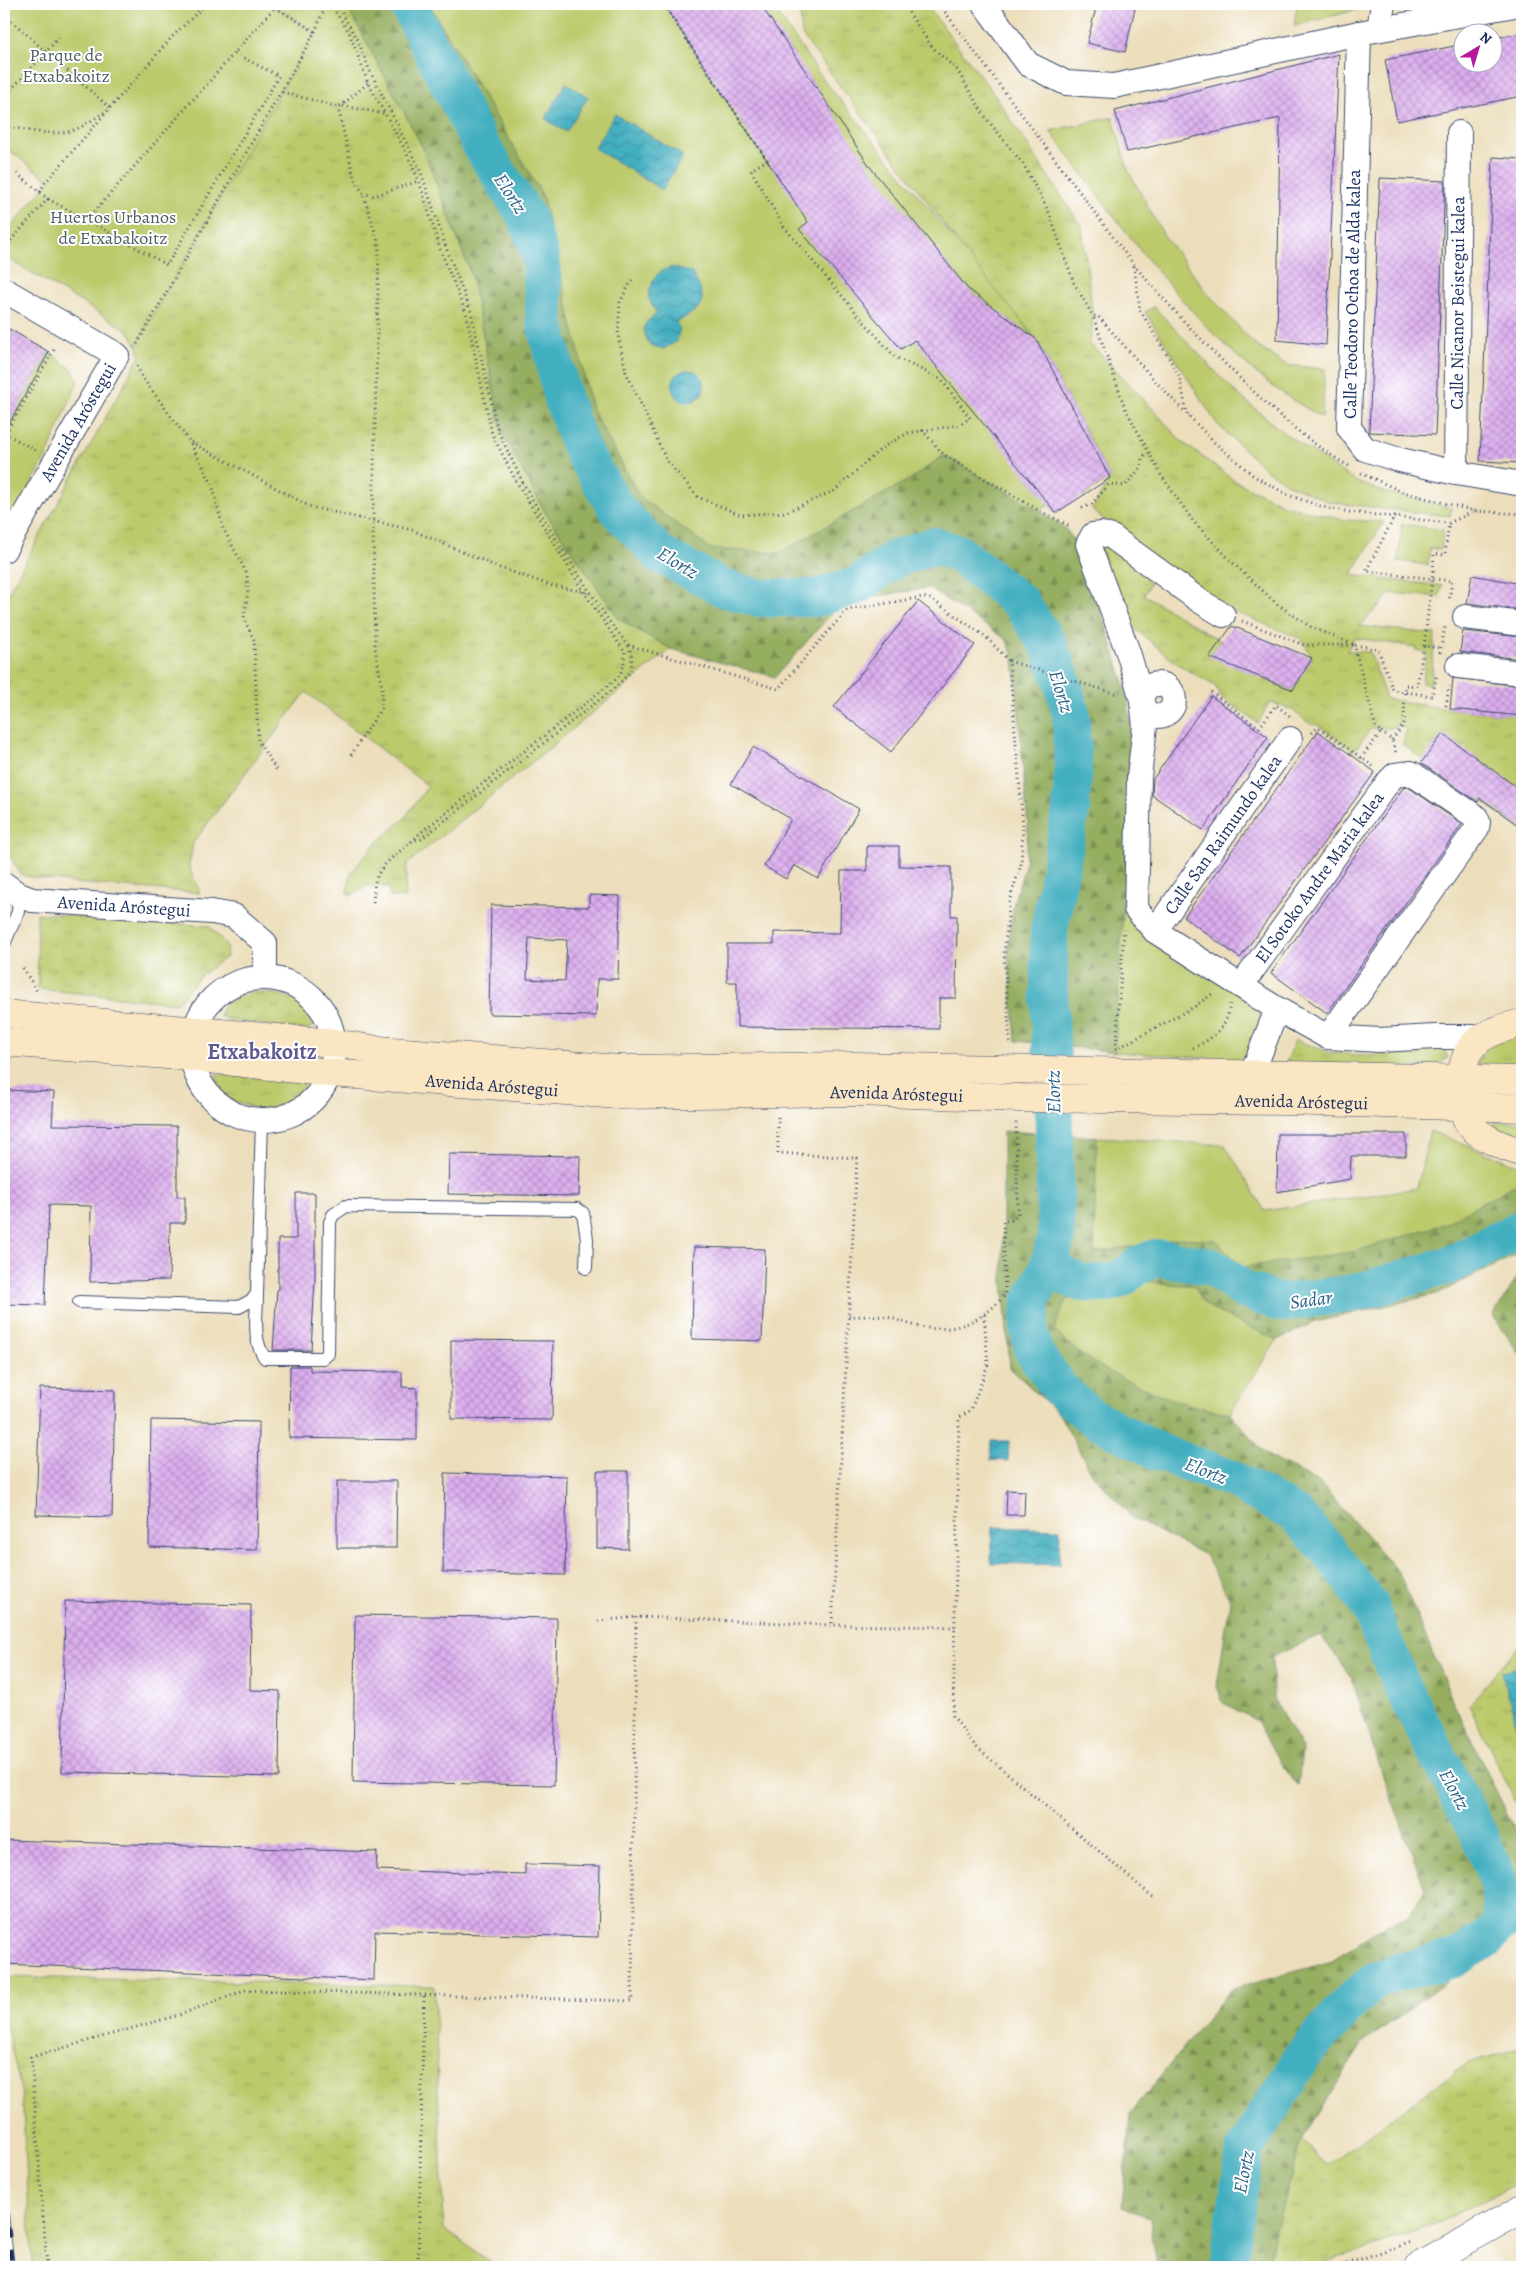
<svg xmlns="http://www.w3.org/2000/svg" width="1526" height="2271" viewBox="0 0 1526 2271" font-family="Alegreya,serif">
	<style>
		.grass { fill: url(#grass-tufts); stroke: #6c7c65 }
		.forest { fill: url(#forest-firs); stroke: #586e5f }
		.green { fill: #bcca6c; stroke: #6c7c65 }
		.water { fill: url(#water-waves); stroke: #2e6f8f }
		.lines { fill: none; stroke-linecap: round; stroke-linejoin: round }
		.river { stroke: #42afc0; stroke-width: 38 }
		.building { fill: url(#building-cross-hatch); fill-rule: evenodd }
		.service-casing { stroke: #3a496c; stroke-width: 14 }
		.minor-casing { stroke: #3a496c; stroke-width: 26 }
		.tertiary-casing { stroke: #3a496c; stroke-width: 29 }
		.secondary-casing { stroke: #3a496c; stroke-width: 29 }
		.path { stroke: #3a496c; stroke-width: 3; stroke-dasharray: 1 4; stroke-linecap: butt }
		.service { stroke: #fff; stroke-width: 12 }
		.minor { stroke: #fff; stroke-width: 24 }
		.tertiary { stroke: #fff; stroke-width: 28 }
		.secondary { stroke: #fbe6c4; stroke-width: 28 }
		.rail-casing { stroke: #1b2f5e; stroke-width: 5.5 }
		.rail { stroke: #fff; stroke-width: 4; stroke-dasharray: 11; stroke-linecap: butt }
		.path-bridge { stroke: #3a496c; stroke-width: 3; stroke-dasharray: 1 4; stroke-linecap: butt }
		.labels { text-anchor: middle; stroke-width: 4; stroke-linejoin: round; paint-order: stroke }
		.park-label { font-size: 18px; fill: #4b5e62; stroke: #fff }
		.street-label { font-size: 18px; fill: #1b2f5e; stroke: #fff }
		.water-label { font-size: 19px; font-style: italic; fill: #2b6285; stroke: #fff }
		.district-label { font-size: 22px; font-weight: bold; fill: #5f5b91; stroke: #fff }
	</style>
	<defs>
		<pattern id="grass-tufts" width="24" height="20" patternUnits="userSpaceOnUse" patternTransform="scale(1.25)"><rect width="24" height="20" fill="#bcca6c"/><path d="M3 7l-1-3M5 7V3M7 7l1-3M15 17l-1-3M17 17v-4M19 17l1-3" fill="none" stroke="#a1ae60"/></pattern>
		<pattern id="forest-firs" width="22" height="20" patternUnits="userSpaceOnUse" patternTransform="scale(1.25)"><rect width="22" height="20" fill="#95ae60"/><path d="M5 1l3.5 6h-7zM16 11l3.5 6h-7z" fill="#798e52"/></pattern>
		<pattern id="water-waves" width="16" height="10" patternUnits="userSpaceOnUse" patternTransform="scale(1.25)"><rect width="16" height="10" fill="#42afc0"/><path d="M0 5q4-4 8 0t8 0" fill="none" stroke="#368f9f"/></pattern>
		<pattern id="building-cross-hatch" width="8" height="8" patternUnits="userSpaceOnUse" patternTransform="scale(1.25)"><rect width="8" height="8" fill="#ddaeef"/><path d="M0 0l8 8M0 8l8-8" fill="none" stroke="#b28ec5"/></pattern>
	</defs>
	<rect width="100%" height="100%" fill="#fff"/>
	<filter id="ink" filterUnits="userSpaceOnUse"><feTurbulence type="fractalNoise" baseFrequency=".02" numOctaves="2"/><feDisplacementMap in="SourceGraphic" scale="10" xChannelSelector="R" yChannelSelector="G"/><feConvolveMatrix kernelMatrix="1 2 1 2 8 2 1 2 1" color-interpolation-filters="sRGB"/></filter>
	<filter id="wash" filterUnits="userSpaceOnUse"><feTurbulence type="fractalNoise" baseFrequency=".0096" numOctaves="4" result="noise"/><feDisplacementMap in="SourceGraphic" scale="20" xChannelSelector="R" yChannelSelector="G"/><feGaussianBlur stdDeviation="1.12" result="paint"/><feColorMatrix in="noise" values="0 0 0 0 0 0 0 0 0 0 0 0 0 0 0 0 0 1.4 0 .05"/><feComposite in="paint" operator="in"/></filter>
	<g filter="url(#wash)">
		<rect width="100%" height="100%" fill="#ecdebb"/>
		<!-- grass -->
		<g class="grass">
			<path d="M270,4H346L356,19L422,146L471,274L502,432L545,512L619,619L671,649L407,864L405,898L390,897L388,887L366,886L350,896L347,893L351,873L374,845L404,819L428,786L306,692L193,843L189,867L200,893L74,883L25,876L21,874L4,847V600L140,356L137,343L314,32Z"/>
			<path d="M799,4H926L991,90L1082,227L1093,316L1090,344L1142,397L1181,441L1235,481L1284,505L1344,520L1384,522L1351,575L1442,586L1439,597L1391,593L1360,626L1435,634L1431,684L1422,683L1427,653L1416,650V647L1354,638L1347,651L1370,652L1386,699L1442,708L1522,716V829L1403,745L1406,730L1398,724L1392,728H1371L1354,751L1318,725L1310,724L1292,710L1270,702L1258,723L1222,698L1215,686L1176,663L1133,627L1100,560L1098,547L1110,543L1155,574L1144,595L1221,641L1210,656L1292,690L1312,658L1302,639L1237,613L1199,594L1092,510L1110,478L1036,339L977,268L802,35Z"/>
			<path d="M1297,4H1364L1363,8L1294,26Z"/>
			<path d="M37,913L209,926L226,945L227,956L200,976L177,1003L38,989Z"/>
			<path d="M250,993C281,993 301,994 314,1025L307,1030L234,1021L219,1016L225,1003Z"/>
			<path d="M1522,1033V1066L1477,1064L1486,1045Z"/>
			<path d="M1295,1040L1328,1052L1370,1056L1444,1049L1448,1058L1435,1066L1282,1075Z"/>
			<path d="M216,1074L303,1082L307,1094L283,1108L259,1110L230,1100L219,1088Z"/>
			<path d="M1493,1122H1522V1143L1500,1134Z"/>
			<path d="M1522,1642V1815L1469,1705Z"/>
			<path d="M4,1977L434,1986L444,2229L496,2266L32,2267L22,2095L4,2015Z"/>
			<path d="M1522,2047V2181L1434,2225L1311,2267H1267L1272,2240L1301,2140L1328,2165L1466,2064Z"/>
		</g>
		<!-- forest -->
		<g class="forest">
			<path d="M346,4H429L542,194L592,409L640,497L711,549L779,553L912,478L944,455L1040,511L1065,528L1082,552L1126,689L1131,727V832L1123,907L1115,1052L1016,1041L1008,950L1014,901L1025,866L1028,827L1014,658L1006,639L929,588L843,601L775,677L671,649L619,619L545,512L502,432L471,274L422,146Z"/>
			<path d="M1003,1131L1097,1137L1094,1253L1181,1238L1216,1240L1243,1267L1353,1252L1444,1224L1522,1181V1252L1437,1294L1315,1322L1277,1340L1213,1310L1202,1301L1195,1286L1136,1281L1114,1301L1067,1299L1211,1410L1230,1413L1265,1454L1320,1483L1399,1573L1454,1704L1522,1844V1926L1363,2043L1301,2140L1272,2240L1267,2267H1157L1150,2218L1122,2207L1130,2114L1230,1990L1332,1961L1389,1923L1409,1917L1425,1889L1377,1759L1351,1676L1320,1635L1272,1657L1273,1698L1302,1749L1298,1786L1279,1761L1257,1721L1223,1703L1217,1686L1230,1600L1205,1555L1134,1519L1092,1474L1059,1414L1010,1368L1003,1282Z"/>
			<path d="M1522,1270V1357L1493,1316Z"/>
		</g>
		<!-- green -->
		<g class="green">
			<path d="M4,4H270L315,32L136,345L129,331L4,256V236L49,181L4,146Z"/>
			<path d="M429,4H771L822,78L1036,339L1110,478L1083,497L1078,490L1077,498L1056,513L1049,505L1040,511L944,455L912,478L779,553L711,549L640,497L592,409L542,194Z"/>
			<path d="M1113,117L1128,170L1163,234L1207,293L1254,344L1286,365L1325,369L1322,418C1305,407 1287,397 1271,385C1182,315 1118,220 1050,131Z"/>
			<path d="M1154,307L1234,391L1284,433L1337,469L1357,482L1387,493L1452,508L1450,516L1343,504L1327,501L1286,483L1265,469L1217,424L1145,312Z"/>
			<path d="M49,352L73,370L78,382L46,457L4,534V426L7,427Z"/>
			<path d="M1402,524L1443,530L1441,550L1430,548L1428,565L1398,561Z"/>
			<path d="M1123,907L1136,920L1255,1005L1261,1016L1263,1032L1251,1050L1239,1060L1115,1052Z"/>
			<path d="M1430,1131L1522,1167V1181L1444,1224L1353,1252L1243,1267L1216,1240L1181,1238L1094,1253L1097,1137L1225,1145L1265,1211L1417,1188Z"/>
			<path d="M1136,1281L1195,1286L1202,1301L1213,1310L1277,1340L1230,1413C1182,1406 1134,1387 1093,1362C1079,1354 1066,1341 1054,1330L1067,1299L1113,1301Z"/>
		</g>
		<!-- water -->
		<g class="water">
			<path d="M566,83L588,97L566,132L545,119Z"/>
			<path d="M615,114L683,156L662,190L594,148Z"/>
			<path d="M672,267L692,273C708,300 706,306 679,321H675L680,329L676,342L663,349L650,345C641,329 641,324 657,314L648,297C653,280 653,273 672,267Z"/>
			<circle cx="688" cy="386" r="16"/>
			<path d="M992,1441H1009L1008,1461L991,1460Z"/>
			<path d="M992,1527L1060,1529L1059,1565L991,1563Z"/>
			<path d="M1522,1666V1742H1521L1502,1671Z"/>
		</g>
		<g class="lines">
			<!-- river -->
			<g class="river">
				<path d="M408,4L481,146L527,218L541,258L545,322L563,400L582,451L619,512L661,555L725,589L761,598H816L856,586L895,559L933,546L958,553L1020,602L1047,642L1061,678L1071,713L1073,767L1071,809L1049,931V998L1053,1083L1056,1238L1049,1265L1031,1301L1029,1327L1033,1351L1060,1389L1090,1416L1159,1452L1230,1478L1295,1514L1326,1547L1368,1603L1401,1684L1480,1837L1497,1878L1504,1922L1485,1940L1454,1959L1399,1972L1375,1981L1354,1998L1305,2053L1245,2149L1228,2267"/>
				<path d="M1049,1265L1062,1275L1081,1283L1105,1284L1121,1279L1139,1265L1155,1258L1174,1260L1213,1267L1244,1290L1281,1303L1359,1292L1450,1265L1522,1228"/>
			</g>
		</g>
		<g id="blocks">
			<!-- building -->
			<g class="building">
				<path d="M663,4H760L871,168L968,289L1036,339L1110,478L1056,513L915,340L901,349L799,229L808,222Z"/>
				<path d="M1097,4H1136L1125,52L1087,43Z"/>
				<path d="M1522,33V96L1397,121L1385,60L1464,44V62H1494V38Z"/>
				<path d="M1339,54L1326,345L1277,340L1280,118L1127,152L1115,111Z"/>
				<path d="M1493,157L1522,159V463L1480,461Z"/>
				<path d="M1380,178L1445,181L1435,435L1369,432Z"/>
				<path d="M4,326L49,352L4,433Z"/>
				<path d="M1472,575L1522,584V610L1467,603Z"/>
				<path d="M918,601L975,645L891,752L834,707Z"/>
				<path d="M1232,626L1312,658L1293,690L1209,657Z"/>
				<path d="M1463,631L1522,637V659L1460,652Z"/>
				<path d="M1453,678L1522,686V716L1450,709Z"/>
				<path d="M1211,696L1268,737L1203,830L1152,795L1153,779Z"/>
				<path d="M1318,731L1375,772L1240,958L1184,917Z"/>
				<path d="M1443,734L1522,791V828L1480,798L1478,802L1421,763Z"/>
				<path d="M753,747L859,809L818,879L794,865L786,879L764,866L791,819L731,784Z"/>
				<path d="M1408,787L1462,824L1327,1013L1271,973L1403,788Z"/>
				<path d="M867,846H899V866L951,867V916H957L956,998H939V1029L737,1027V982H727V944H774V932L840,933L841,871H867Z"/>
				<path d="M589,895L620,896L618,979H597L596,1016L489,1014L491,905L589,907ZM529,938L567,940L565,981L527,979Z"/>
				<path d="M4,1090L54,1092L52,1125L177,1126V1197H185V1223H170L169,1280L90,1282L91,1206L49,1205L45,1305L4,1304Z"/>
				<path d="M1278,1134H1406V1156H1351L1350,1179L1277,1192Z"/>
				<path d="M449,1154L580,1156L579,1196L448,1194Z"/>
				<path d="M296,1193H315V1279L311,1350H273L277,1289H278V1239H296Z"/>
				<path d="M694,1247L765,1249L762,1341L692,1339Z"/>
				<path d="M451,1340L553,1341L552,1420L451,1419Z"/>
				<path d="M290,1366H310V1371L402,1372V1387L417,1388V1440L289,1438Z"/>
				<path d="M40,1388L115,1390L112,1517L36,1515Z"/>
				<path d="M151,1420L259,1422L257,1550L149,1547Z"/>
				<path d="M597,1471H628V1549L597,1548Z"/>
				<path d="M445,1473L567,1476L565,1575L443,1572Z"/>
				<path d="M337,1481H397L396,1548H337Z"/>
				<path d="M1007,1490L1025,1491L1024,1515H1006Z"/>
				<path d="M65,1601L251,1605L250,1690L280,1691L279,1777L62,1772Z"/>
				<path d="M355,1615L557,1618L554,1785L353,1782Z"/>
				<path d="M4,1840L377,1852L376,1870L525,1875V1864L600,1866L598,1937L375,1931L374,1980L4,1964Z"/>
			</g>
		</g>
	</g>
	<g filter="url(#ink)">
		<use href="#blocks" fill-opacity="0" stroke="#3a496c" stroke-width="1"/>
		<g class="lines">
			<!-- service casing -->
			<g class="service-casing">
				<g id="service">
					<path d="M4,944L18,912L19,895"/>
					<path d="M257,1294C257,1316 252,1340 265,1358H323L328,1354L330,1222L333,1215L346,1206L577,1209L583,1213L587,1239L586,1268"/>
					<path d="M79,1302L239,1307L252,1300L257,1294L262,1121"/>
				</g>
			</g>
			<!-- minor casing -->
			<g class="minor-casing">
				<g id="minor">
					<path d="M984,4L1028,64L1066,83L1114,86L1359,33L1520,4"/>
					<path d="M1379,29L1383,4"/>
					<path d="M1359,33L1349,428L1365,449L1396,459L1456,473L1522,484"/>
					<path d="M4,290L117,355L4,550"/>
					<path id="s1" d="M1456,473L1459,133"/>
					<path d="M1223,615L1200,601L1112,537L1102,534L1093,535L1088,544L1129,655L1142,700L1145,726L1139,777L1136,909L1155,931L1277,1009L1328,1037L1379,1040L1435,1037H1480"/>
					<path d="M1465,617L1522,624"/>
					<path d="M1458,666L1522,673"/>
					<circle cx="1158" cy="700" r="16"/>
					<path id="s2" d="M4,884L19,895L32,900L212,912L234,916L265,943V977"/>
					<path id="s3" d="M1155,931L1290,739"/>
					<circle cx="263" cy="1049" r="71"/>
					<path id="s4" d="M1241,986L1389,781L1395,775L1411,773L1476,817L1478,822L1477,828L1328,1037"/>
					<path d="M1249,1074L1257,1061L1277,1009"/>
				</g>
			</g>
			<!-- tertiary casing -->
			<g class="tertiary-casing">
				<path id="tertiary" d="M1419,2267L1522,2209"/>
			</g>
			<!-- secondary casing -->
			<g class="secondary-casing">
				<g id="secondary">
					<path d="M4,1014L334,1043L379,1050L620,1069L855,1066L1522,1080"/>
					<path d="M1522,1023C1479,1033 1458,1045 1462,1094C1463,1105 1463,1118 1472,1127C1486,1141 1504,1146 1522,1153"/>
					<path id="s5" d="M4,1042L192,1057L330,1073L619,1095L857,1092L1020,1098L1282,1101L1522,1108"/>
				</g>
			</g>
			<!-- path -->
			<g class="path">
				<path d="M330,4L349,32L368,83L404,148L419,181L440,249L466,313L492,434L516,481L583,591L624,651"/>
				<path d="M337,4L359,43L369,69L421,172L447,250L471,312L498,431L523,483L560,546L609,621L628,645L632,656L631,671L617,686L421,839L415,840"/>
				<path d="M903,4L932,47L957,70L986,118L1023,164L1048,210L1074,283L1093,316"/>
				<path d="M939,4L1134,265C1170,307 1208,348 1248,386C1279,416 1312,445 1349,466"/>
				<path d="M4,14L46,52L59,37"/>
				<path d="M315,32L322,14L330,4"/>
				<path d="M282,92L338,107L342,105L368,83"/>
				<path d="M4,97L46,52L110,108L44,184L40,192"/>
				<path d="M343,106L386,114"/>
				<path d="M338,107L354,178L363,193L374,196L419,181"/>
				<path d="M110,108L173,36L206,4"/>
				<path d="M4,125C24,130 46,135 66,132C80,130 93,119 105,112"/>
				<path d="M48,199L87,220L275,7"/>
				<path d="M87,220L167,265L279,76L234,53"/>
				<path d="M4,248L48,199L15,172"/>
				<path d="M1134,266L1140,310L1179,375L1188,417"/>
				<path d="M632,280L620,302L618,334L626,372L667,461L698,497L741,515L786,512L834,491L883,447L908,433L959,425L970,418L941,379L895,357L859,316L784,227L751,170L767,160L663,4"/>
				<path d="M137,344L315,32L270,4"/>
				<path d="M137,366L142,377L190,442L212,484L223,528L247,574L248,590L244,619L254,640L258,741L277,771"/>
				<path d="M922,430L944,455L1040,511L1070,526"/>
				<path d="M4,433L37,451"/>
				<path d="M6,433L55,348"/>
				<path d="M191,442L311,507L412,530L500,568L553,586L591,593"/>
				<path d="M1361,473L1403,492L1475,511"/>
				<path d="M1082,508L1092,504L1109,484L1125,486L1141,467L1142,459L1147,452"/>
				<path d="M1395,516L1366,571L1452,581L1449,601"/>
				<path d="M1433,571L1434,554L1445,555L1449,523"/>
				<path d="M1242,621L1304,645H1355L1311,627L1277,604L1234,564L1193,521L1161,475L1125,408L1093,316H1098L1158,384L1215,443L1254,476L1288,495L1323,507L1349,512L1449,523L1475,511L1522,514"/>
				<path d="M628,645L778,689L847,610L923,597L931,599L986,637L1009,661L1023,825L1021,865L1010,898L1004,954L1010,1045"/>
				<path d="M1440,653L1445,627"/>
				<path d="M1009,661L1117,694"/>
				<path d="M1211,692L1259,728L1276,705L1291,717"/>
				<path d="M1446,706L1449,686"/>
				<path d="M1381,732L1392,740L1396,753"/>
				<path d="M1312,733L1318,727L1374,767"/>
				<path d="M1392,740L1404,724L1405,685L1417,686L1424,646L1441,648"/>
				<path d="M351,755L382,707V688L375,647L373,521L379,245L363,193"/>
				<path d="M1361,758L1381,732L1376,728L1356,653L1355,645L1378,649L1393,690L1432,696L1437,674"/>
				<path d="M373,902C374,895 374,888 375,882C381,860 407,849 420,833L615,680C625,670 624,663 625,650"/>
				<path d="M23,968L38,993"/>
				<path d="M1120,1047L1194,1007L1212,994"/>
				<path d="M1193,1048C1214,1038 1227,1028 1230,1004"/>
				<path d="M1116,1049L1124,929"/>
				<path d="M778,1117V1153L857,1158L832,1625"/>
				<path d="M984,1315L988,1364L971,1410L959,1418L953,1716L975,1746L1154,1898"/>
				<path d="M849,1316C861,1317 875,1315 887,1317C896,1319 904,1323 913,1325C950,1335 980,1324 1005,1295L1003,1221L1011,1220L1018,1215L1016,1121"/>
				<path d="M598,1621L636,1617"/>
				<path d="M47,2267L31,2057L179,2015L245,1990L632,2001L636,1617L832,1625L955,1627"/>
				<path d="M418,2267L424,1994"/>
				<path d="M1337,2267L1411,2242"/>
			</g>
			<!-- service -->
			<use href="#service" class="service"/>
			<!-- minor -->
			<use href="#minor" class="minor"/>
			<!-- tertiary -->
			<use href="#tertiary" class="tertiary"/>
			<!-- secondary -->
			<use href="#secondary" class="secondary"/>
			<!-- rail casing -->
			<g class="rail-casing">
				<path id="rail" d="M4,2194L12,2267"/>
			</g>
			<!-- rail -->
			<use href="#rail" class="rail"/>
			<!-- path-bridge -->
			<path class="path-bridge" d="M1424,646L1433,571"/>
		</g>
	</g>
	<g class="labels">
		<!-- park labels -->
		<g class="park-label">
			<text x="66" y="61">Parque de<tspan x="66" dy="21">Etxabakoitz</tspan></text>
			<text x="113" y="223">Huertos Urbanos<tspan x="113" dy="21">de Etxabakoitz</tspan></text>
		</g>
		<!-- street labels -->
		<g class="street-label">
			<text transform="translate(1352 294) rotate(-89)" y="6">Calle Teodoro Ochoa de Alda kalea</text>
			<text dy="6" stroke="none"><textPath href="#s1" startOffset="170">Calle Nicanor Beistegui kalea</textPath></text>
			<text transform="translate(78 422) rotate(-60)" y="6">Avenida Aróstegui</text>
			<text dy="6" stroke="none"><textPath href="#s3" startOffset="118">Calle San Raimundo kalea</textPath></text>
			<text dy="6" stroke="none"><textPath href="#s4" startOffset="134">El Sotoko Andre Maria kalea</textPath></text>
			<text dy="6" stroke="none"><textPath href="#s2" startOffset="125">Avenida Aróstegui</textPath></text>
			<text dy="6" stroke="none"><textPath href="#s5" startOffset="490">Avenida Aróstegui</textPath></text>
			<text dy="6" stroke="none"><textPath href="#s5" startOffset="895">Avenida Aróstegui</textPath></text>
			<text dy="6" stroke="none"><textPath href="#s5" startOffset="1300">Avenida Aróstegui</textPath></text>
		</g>
		<!-- water labels -->
		<g class="water-label">
			<text transform="translate(511 193) rotate(57)" y="7">Elortz</text>
			<text transform="translate(678 562) rotate(31)" y="7">Elortz</text>
			<text transform="translate(1062 691) rotate(73)" y="7">Elortz</text>
			<text transform="translate(1053 1092) rotate(-91)" y="7">Elortz</text>
			<text transform="translate(1311 1299) rotate(-8)" y="7">Sadar</text>
			<text transform="translate(1206 1470) rotate(21)" y="7">Elortz</text>
			<text transform="translate(1455 1789) rotate(62)" y="7">Elortz</text>
			<text transform="translate(1243 2172) rotate(-79)" y="7">Elortz</text>
		</g>
		<!-- district labels -->
		<g class="district-label">
			<text x="262" y="1059">Etxabakoitz</text>
		</g>
	</g>
	<!-- margin -->
	<rect width="1526" height="2271" fill="none" stroke="#fff" stroke-width="20"/>
	<!-- north arrow -->
	<g transform="translate(1478 48) rotate(38)"><circle r="24" fill="#ffffff" stroke="#a4acbf"/>
	<path d="M0-4L9 19L0 12L-9 19Z" fill="#b5179e"/>
	<text y="-8" font-size="14" font-weight="bold" text-anchor="middle" fill="#1b2f5e">N</text>
	</g>
</svg>
